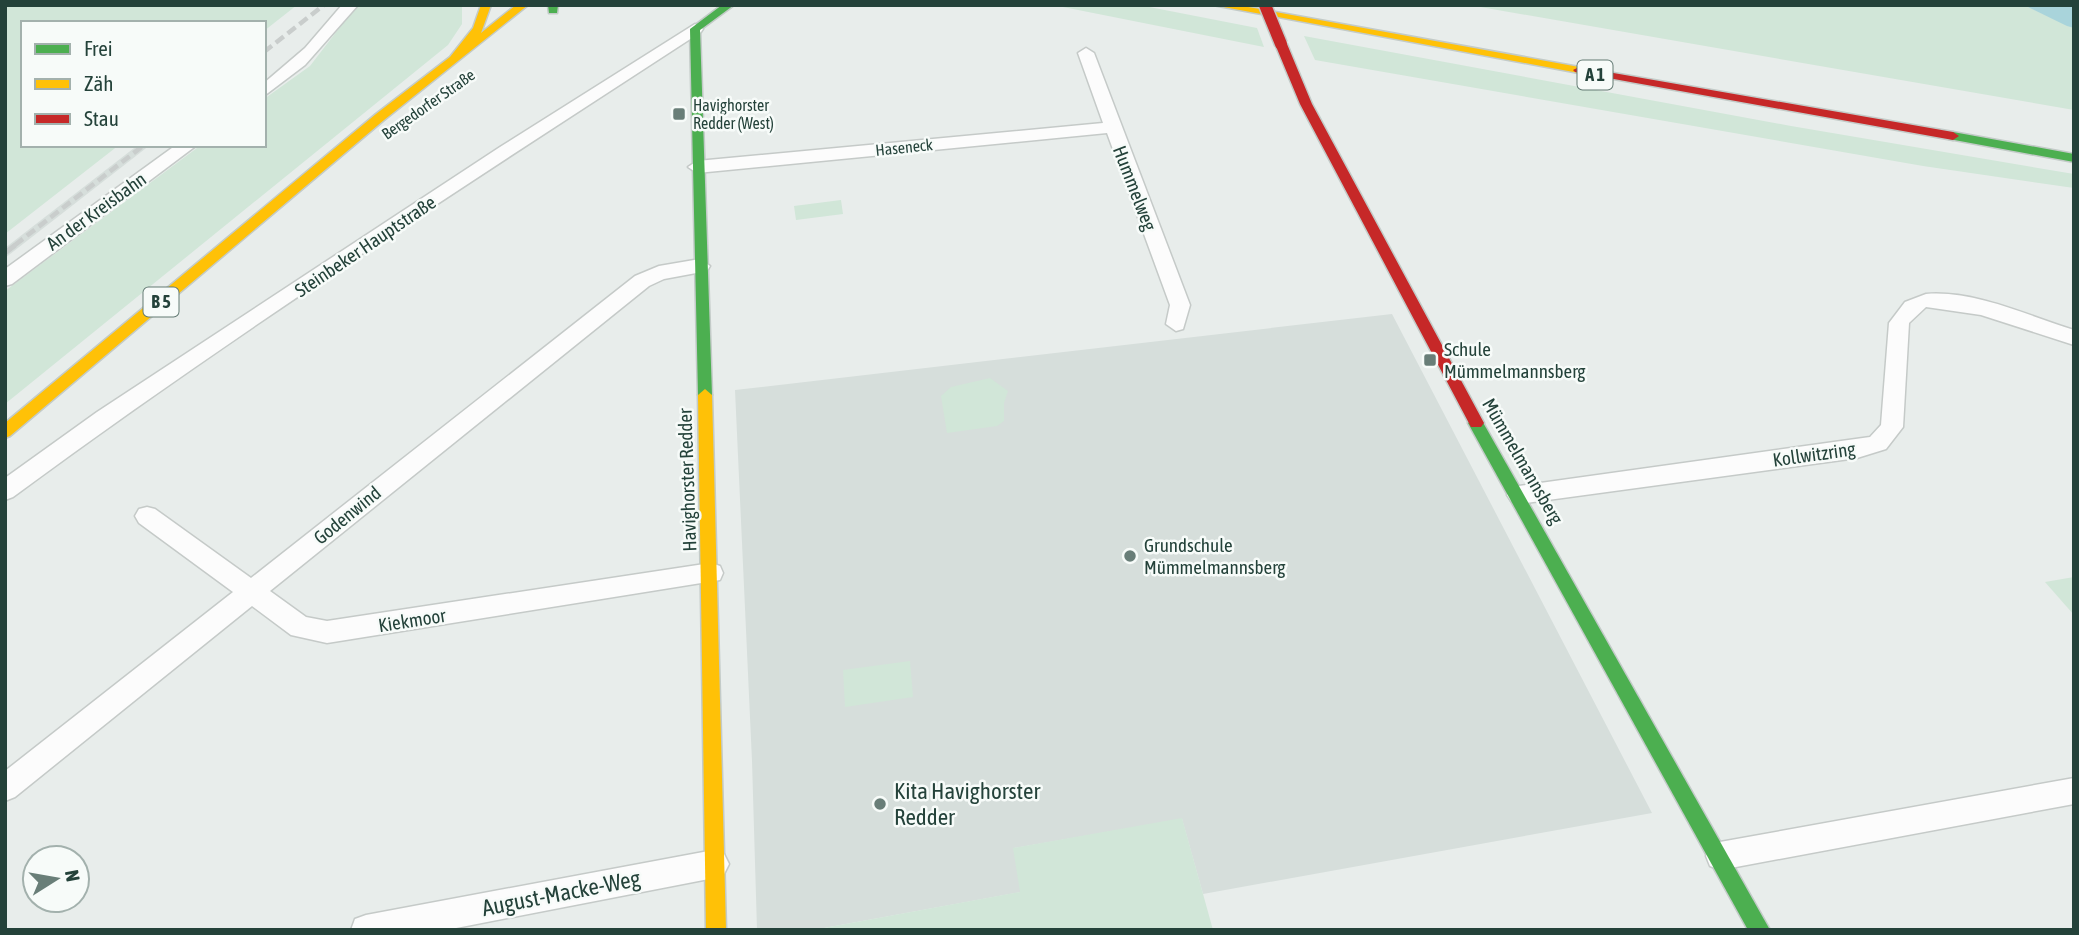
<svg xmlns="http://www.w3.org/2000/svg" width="2079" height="935" viewBox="0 0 2079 935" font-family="'Asap Condensed',sans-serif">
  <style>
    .built { fill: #d6dedb }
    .green { fill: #d1e6d8 }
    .water { fill: #a9d4db }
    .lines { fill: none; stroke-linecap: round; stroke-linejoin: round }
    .street-casing { stroke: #c5cac8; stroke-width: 3 }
    .fast-casing { stroke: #c3cbc8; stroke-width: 3 }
    .slow-casing { stroke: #c3cbc8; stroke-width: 3 }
    .jam-casing { stroke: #c3cbc8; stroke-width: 3 }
    .street { fill: #fcfcfc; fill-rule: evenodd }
    .fast { fill: #4caf50; fill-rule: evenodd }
    .slow { fill: #ffc107; fill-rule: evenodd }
    .jam { fill: #c62828; fill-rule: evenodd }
    .rail-far1 { stroke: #c9cdcc; stroke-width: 4.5; stroke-dasharray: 10 5; stroke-linecap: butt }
    .rail { stroke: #c9cdcc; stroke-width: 5; stroke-dasharray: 13 7; stroke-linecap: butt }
    .jam-bridge-casing { stroke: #c3cbc8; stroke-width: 15; stroke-linecap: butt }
    .jam-bridge { stroke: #c62828; stroke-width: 12 }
    .poi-dot { fill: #697e78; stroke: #f7fbf9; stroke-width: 2.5 }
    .labels { text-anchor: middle; stroke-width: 5; stroke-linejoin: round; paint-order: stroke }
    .far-street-label { font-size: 16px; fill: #24423a; stroke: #f7fbf9 }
    .far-poi-label { font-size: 16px; fill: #24423a; stroke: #f7fbf9; text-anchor: start }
    .shield { fill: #f7fbf9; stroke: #637a73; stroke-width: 2 }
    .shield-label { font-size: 18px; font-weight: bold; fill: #24423a }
    .street-label { font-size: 19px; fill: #24423a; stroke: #f7fbf9 }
    .poi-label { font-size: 19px; fill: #24423a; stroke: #f7fbf9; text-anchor: start }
    .near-poi-label { font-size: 23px; fill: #24423a; stroke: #f7fbf9; text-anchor: start }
    .near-street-label { font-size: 23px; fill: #24423a; stroke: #f7fbf9 }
  </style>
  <rect width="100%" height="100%" fill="#e8edeb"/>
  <!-- built -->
  <g class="built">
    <polygon points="138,145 150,145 5,258 5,248"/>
    <polygon points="1392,314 1652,813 1203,894 1182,819 1014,848 1021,892 813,930 757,930 752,761 735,390"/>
  </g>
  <!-- green -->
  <g class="green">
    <polygon points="5,5 297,5 264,31 264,23 23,23 23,145 119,145 5,234"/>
    <polygon points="357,5 462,5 462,24 448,45 5,404 5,291 201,145 264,145 264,99 310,66"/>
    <polygon points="1053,5 1139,5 1257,28 1264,47"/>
    <polygon points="1469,5 2024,5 2074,28 2074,110"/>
    <polygon points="1304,36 1791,126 2074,174 2074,188 1923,166 1315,60"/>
    <polygon points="841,200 843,214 796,220 794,206"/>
    <polygon points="990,378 1008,391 1004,403 1004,421 997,426 947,433 941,396 951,387"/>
    <polygon points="2074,577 2074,615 2045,582"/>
    <polygon points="910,661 913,697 845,707 843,670"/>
    <polygon points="1182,818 1213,930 813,930 1020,892 1013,848"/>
  </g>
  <!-- water -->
  <polygon class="water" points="2024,5 2074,5 2074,28 2067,26"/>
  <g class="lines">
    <!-- street casing -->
    <g class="street-casing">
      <g id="street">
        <polygon points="342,5 358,5 305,65 264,96 264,83 305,48"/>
        <path d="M 695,24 L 703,29 L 701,32 C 469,183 235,333 13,497 L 5,500 L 5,478 L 97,412 L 500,147 Z"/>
        <polygon points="1086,48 1094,53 1190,305 1183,329 1176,331 1166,324 1170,305 1107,133 697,173 688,167 697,161 1103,123 1078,53"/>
        <polygon points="176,145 197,145 12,284 5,286 5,269"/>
        <polygon points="700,259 710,266 707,271 664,279 649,286 270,591 306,617 327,621 711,563 720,566 723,573 720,580 327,643 291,635 252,606 15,797 5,801 5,771 233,592 139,523 135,516 139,509 147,507 155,509 251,578 635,276 659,266"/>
        <path d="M 1926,294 C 1975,290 2028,316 2074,330 L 2074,345 L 1981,315 L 1926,307 L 1909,323 L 1903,427 L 1886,449 L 1857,458 L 1519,504 L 1511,501 L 1507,495 L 1511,489 L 1519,486 L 1870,437 L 1881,425 L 1889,323 L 1905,302 Z"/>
        <polygon points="2074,778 2074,804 1720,870 1710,866 1706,856 1710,846 1720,842"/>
        <polygon points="714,850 724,854 729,864 724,874 714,878 446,930 351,930 355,919 366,915"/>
      </g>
    </g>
    <!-- fast casing -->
    <g class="fast-casing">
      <g id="fast">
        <polygon points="548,5 558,5 557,13 549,13"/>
        <polygon points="722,5 734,5 700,30 712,395 705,401 698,395 690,29"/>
        <polygon points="1953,132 2074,154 2074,162 1949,139 1949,133"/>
        <polygon points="1476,417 1481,419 1770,930 1748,930 1468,423"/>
      </g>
    </g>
    <!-- slow casing -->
    <g class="slow-casing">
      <g id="slow">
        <polygon points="481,5 491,5 481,33 516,5 528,5 384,120 10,436 5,438 5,423 376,114 450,57 473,28"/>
        <polygon points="1213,5 1237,5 1579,67 1585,70 1579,73"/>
        <polygon points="705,389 712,395 726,930 706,930 698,395"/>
      </g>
    </g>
    <!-- jam casing -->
    <g class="jam-casing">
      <g id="jam">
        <polygon points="1281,41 1287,44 1312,104 1484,423 1481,427 1471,427 1300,104 1275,44"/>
        <polygon points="1579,67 1953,132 1959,136 1953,140 1575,72 1573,70"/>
      </g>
    </g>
    <!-- street -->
    <use href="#street" class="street"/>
    <!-- fast -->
    <use href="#fast" class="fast"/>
    <!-- slow -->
    <use href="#slow" class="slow"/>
    <!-- jam -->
    <use href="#jam" class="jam"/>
    <!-- rail-far1 -->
    <g class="rail-far1">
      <polyline points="264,52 324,5"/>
      <polyline points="15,245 144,145"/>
    </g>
    <!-- rail -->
    <polyline class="rail" points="5,253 18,243"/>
    <!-- jam-bridge casing -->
    <g class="jam-bridge-casing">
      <polyline id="jam-bridge" points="1265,5 1281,44"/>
    </g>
    <!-- jam-bridge -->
    <use href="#jam-bridge" class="jam-bridge"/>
  </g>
  <!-- markers -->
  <g class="poi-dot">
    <rect x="672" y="107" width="14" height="14" rx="3.5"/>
    <rect x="1423" y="353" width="14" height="14" rx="3.5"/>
    <circle cx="1130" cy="556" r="7"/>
    <circle cx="880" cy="804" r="7"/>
  </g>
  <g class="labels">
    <!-- far-street labels -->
    <g class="far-street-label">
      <text transform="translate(428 104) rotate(-35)" y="6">Bergedorfer Straße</text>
      <text transform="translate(904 147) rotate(-6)" y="6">Haseneck</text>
    </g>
    <!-- far-poi labels -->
    <g class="far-poi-label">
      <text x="693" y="111">Havighorster<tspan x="693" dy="18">Redder (West)</tspan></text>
    </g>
    <!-- shield labels -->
    <g class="shield">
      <rect x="1577.5" y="60.5" width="35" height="29" rx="5"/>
      <rect x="143.5" y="287.5" width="35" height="29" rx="5"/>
    </g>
    <g class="shield-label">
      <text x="1595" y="81">A 1</text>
      <text x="161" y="308">B 5</text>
    </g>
    <!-- street labels -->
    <g class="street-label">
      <text transform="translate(1135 188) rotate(69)" y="7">Hummelweg</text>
      <text transform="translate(96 211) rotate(-36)" y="7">An der Kreisbahn</text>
      <text transform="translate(365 246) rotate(-34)" y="7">Steinbeker Hauptstraße</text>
      <text transform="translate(1814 454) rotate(-8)" y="7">Kollwitzring</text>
      <text transform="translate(1523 461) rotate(60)" y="7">Mümmelmannsberg</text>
      <text transform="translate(687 480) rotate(-92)" y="7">Havighorster Redder</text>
      <text transform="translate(347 515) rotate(-39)" y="7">Godenwind</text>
      <text transform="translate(412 620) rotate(-9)" y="7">Kiekmoor</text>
    </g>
    <!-- poi labels -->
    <g class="poi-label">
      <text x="1444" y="356">Schule<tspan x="1444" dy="22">Mümmelmannsberg</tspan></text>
      <text x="1144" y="552">Grundschule<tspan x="1144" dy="22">Mümmelmannsberg</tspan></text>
    </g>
    <!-- near-poi labels -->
    <g class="near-poi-label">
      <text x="894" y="799">Kita Havighorster<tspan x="894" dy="26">Redder</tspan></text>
    </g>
    <!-- near-street labels -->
    <g class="near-street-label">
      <text transform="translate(561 893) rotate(-11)" y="8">August-Macke-Weg</text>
    </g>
  </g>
  <!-- border -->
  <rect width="2079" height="935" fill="none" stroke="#24423a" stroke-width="14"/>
  <!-- legend -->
  <rect x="21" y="21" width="245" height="126" fill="#f7fbf9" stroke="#a3b1ad" stroke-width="2"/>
  <rect x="35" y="44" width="35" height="10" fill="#4caf50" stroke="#a3b1ad" stroke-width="2"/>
  <text x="84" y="56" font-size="21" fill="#24423a">Frei</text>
  <rect x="35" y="79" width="35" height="10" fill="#ffc107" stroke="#a3b1ad" stroke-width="2"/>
  <text x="84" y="91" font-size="21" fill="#24423a">Zäh</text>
  <rect x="35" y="114" width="35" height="10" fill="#c62828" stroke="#a3b1ad" stroke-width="2"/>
  <text x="84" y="126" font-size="21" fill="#24423a">Stau</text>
  <!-- north arrow -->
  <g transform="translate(56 879) rotate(79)"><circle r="33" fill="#f7fbf9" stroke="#a3b1ad" stroke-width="2"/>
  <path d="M0-5L12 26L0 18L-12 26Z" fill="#697e78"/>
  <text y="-10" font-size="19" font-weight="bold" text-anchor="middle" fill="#24423a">N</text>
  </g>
</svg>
